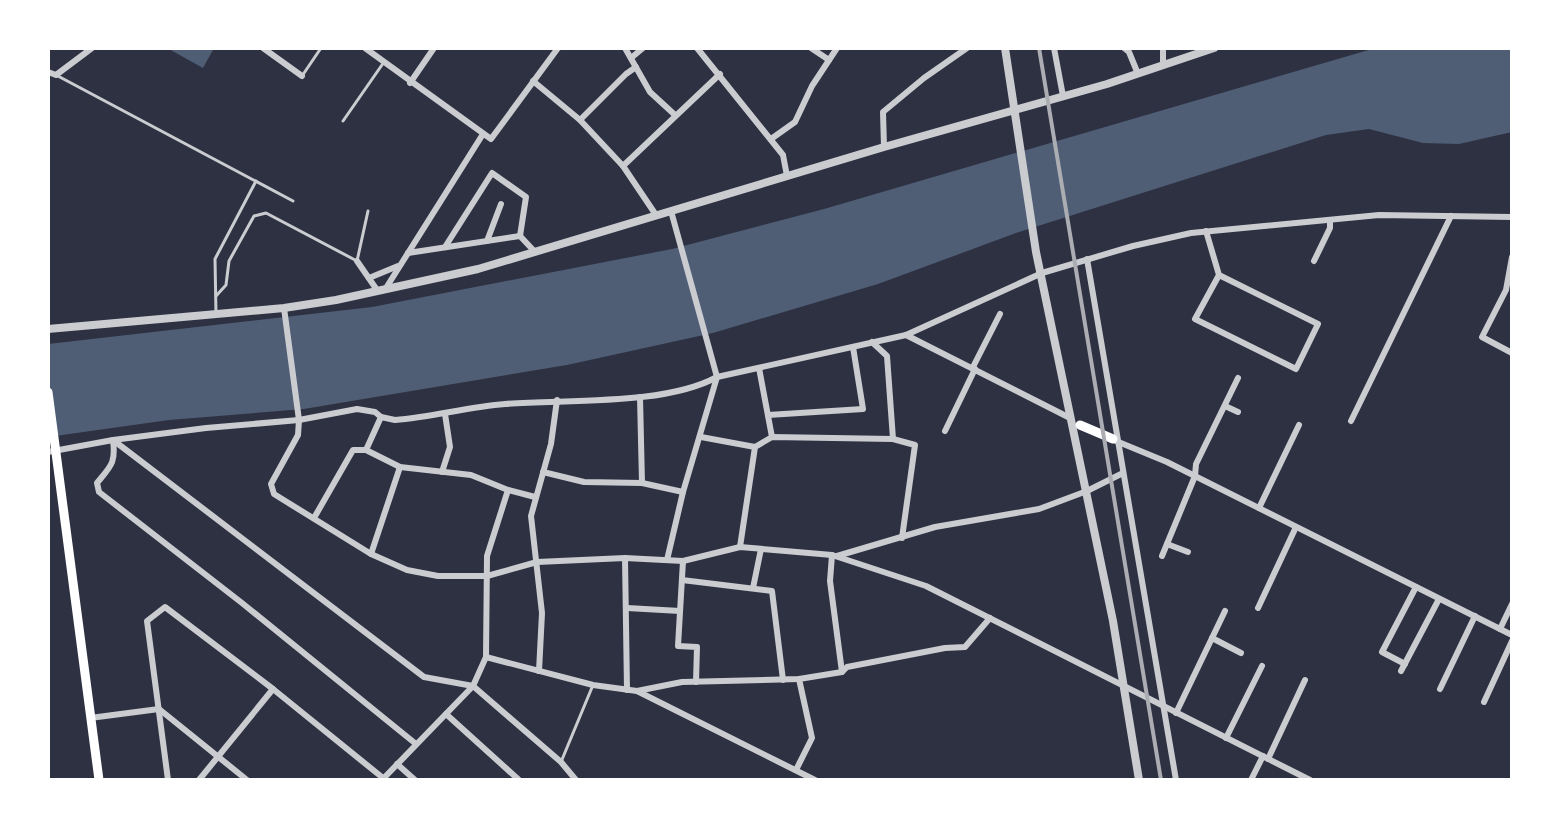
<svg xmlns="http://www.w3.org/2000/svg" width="1560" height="828" viewBox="0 0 1560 828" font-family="Montserrat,sans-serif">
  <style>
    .water { fill: #4f5d75 }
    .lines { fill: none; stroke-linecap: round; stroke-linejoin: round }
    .service { stroke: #caccd0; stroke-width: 3 }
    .minor { stroke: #caccd0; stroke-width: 6 }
    .tertiary { stroke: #caccd0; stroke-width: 8 }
    .secondary { stroke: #fff; stroke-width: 9 }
    .rail { stroke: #abadb3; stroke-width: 4 }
  </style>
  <rect width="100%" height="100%" fill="#2d3142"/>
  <!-- water -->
  <g class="water">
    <polygon points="167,48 214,48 203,68"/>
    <polygon points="1512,48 1512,132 1459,144 1423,143 1369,129 1326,135 1019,232 878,284 713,333 567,365 304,409 169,420 48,437 48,344 372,307 672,249 824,209 1372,49"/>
  </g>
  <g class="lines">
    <!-- service -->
    <g class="service">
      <polyline points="56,75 293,201"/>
      <polyline points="302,76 321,48"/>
      <polyline points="343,121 384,62"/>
      <polyline points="216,296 226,285 229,261 254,216 266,213 357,261 368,211"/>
      <polyline points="216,314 215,259 256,181"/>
      <polyline points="561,762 593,685"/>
    </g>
    <!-- minor -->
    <g class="minor">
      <polyline points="263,48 302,76"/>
      <polyline points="365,48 491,139 558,48"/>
      <polyline points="625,48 650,92 675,115"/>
      <polyline points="697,48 783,155 787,176"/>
      <polyline points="811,48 829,60"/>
      <polyline points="1054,48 1063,96"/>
      <polyline points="1124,48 1129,52 1138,74"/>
      <polyline points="631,58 643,48"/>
      <polyline points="1163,65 1163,48"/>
      <polyline points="48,72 56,75 92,48"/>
      <polyline points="533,81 580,120 623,166 656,215"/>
      <polyline points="410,83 434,48"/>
      <polyline points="580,120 626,74 636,67"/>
      <polyline points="771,139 795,122 812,86 837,48"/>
      <polyline points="884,147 883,112 924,78 967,48"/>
      <polyline points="623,166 720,74"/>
      <polyline points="1206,231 1219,275 1195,319 1296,369 1318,324 1219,275"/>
      <polyline points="487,241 501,204"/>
      <polyline points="445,247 492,173 526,197 520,236"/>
      <polyline points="408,253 520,236 535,252"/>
      <polyline points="1512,257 1506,290 1482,337 1512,353"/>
      <polyline points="1087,259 1176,780"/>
      <polyline points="357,261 377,290"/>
      <polyline points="1314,261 1330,228 1330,220"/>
      <polyline points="369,278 398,266"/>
      <polyline points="386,288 483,134"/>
      <polyline points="284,308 299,420 298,435 271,484 274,494 371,554 407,570 438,576 487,576 537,562 625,558 683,561 740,547 832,555 926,586 1310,780"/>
      <polyline points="906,335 1070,418"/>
      <polyline points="872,342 887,356 893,439"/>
      <polyline points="973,367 1000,314"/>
      <polyline points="759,368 772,437"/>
      <polyline points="640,397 642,483"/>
      <polyline points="1225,406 1238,412"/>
      <polyline points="768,415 863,409 853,347"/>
      <polyline points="1351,421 1451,216"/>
      <polyline points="945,431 975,369"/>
      <polyline points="701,437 755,447"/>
      <polyline points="1116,441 1167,462 1512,635"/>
      <polyline points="366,450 381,417"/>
      <polyline points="48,452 113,440 424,677 473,686 561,762 576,780"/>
      <polyline points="442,472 450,447 445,414"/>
      <polyline points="543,472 584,482 642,483 683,492"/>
      <polyline points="1259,508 1299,425"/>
      <polyline points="314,518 353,450 366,450 400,467 471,475 508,490 535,497"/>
      <polyline points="1167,544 1188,552"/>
      <polyline points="740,547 755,447 772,437 893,439 915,445 902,538"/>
      <polyline points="371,554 400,467"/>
      <polyline points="832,555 830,581 842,672"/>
      <polyline points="837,556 935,527 1039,509 1087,491 1123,473"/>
      <polyline points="1162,556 1195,476 1196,464 1238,378"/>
      <polyline points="625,558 627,690"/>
      <polyline points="667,560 683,492 717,377 671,211"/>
      <polyline points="683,561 678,646 697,647 696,682"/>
      <polyline points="682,580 772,591 783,680"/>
      <polyline points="753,588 761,549"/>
      <polyline points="627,608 680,611"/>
      <polyline points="1258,608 1296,527"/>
      <polyline points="1500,629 1512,604"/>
      <polyline points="1212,638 1241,653"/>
      <polyline points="486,657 593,685 637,691 815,780"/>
      <polyline points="1405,664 1382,652 1416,587"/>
      <polyline points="539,671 542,613 531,516 551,444 557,400"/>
      <polyline points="1401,671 1439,599"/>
      <polyline points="1440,689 1475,616"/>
      <polyline points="637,691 682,682 799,679 842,672 847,667 945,648 965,647 990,618"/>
      <polyline points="1484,702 1512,641"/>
      <polyline points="1176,713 1225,611"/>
      <polyline points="446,714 519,780"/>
      <polyline points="90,718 159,709 247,780"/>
      <polyline points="1226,738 1262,666"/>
      <path d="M 416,744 L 242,603 L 99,492 L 97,483 C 111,466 116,463 113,440 L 206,428 L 299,420 L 357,409 L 375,412 L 381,417 L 395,420 C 432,417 468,407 505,404 C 565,399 664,406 717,377 L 906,335 L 1042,273 L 1133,246 L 1191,233 L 1379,215 L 1512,217"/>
      <polyline points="1268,759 1305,680"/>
      <polyline points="397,764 415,780"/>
      <polyline points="796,770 812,738 799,679"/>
      <polyline points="168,780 147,621 165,607 273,689 383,778"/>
      <polyline points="199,780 273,689"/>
      <polyline points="382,780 473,686 486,657 487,556 508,490"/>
      <polyline points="1251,780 1263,756"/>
    </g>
    <!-- tertiary -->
    <g class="tertiary">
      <polyline points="1005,48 1036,252 1113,621 1139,780"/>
      <polyline points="48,329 284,308 336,300 478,269 884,147 1107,84 1214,48"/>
    </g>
    <!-- secondary -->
    <g class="secondary">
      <polyline points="48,392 99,780"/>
      <polyline points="1080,425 1113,439"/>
    </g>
    <!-- rail -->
    <polyline class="rail" points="1039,48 1161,780"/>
  </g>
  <!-- border -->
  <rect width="1560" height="828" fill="none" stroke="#ffffff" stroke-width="100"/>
</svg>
